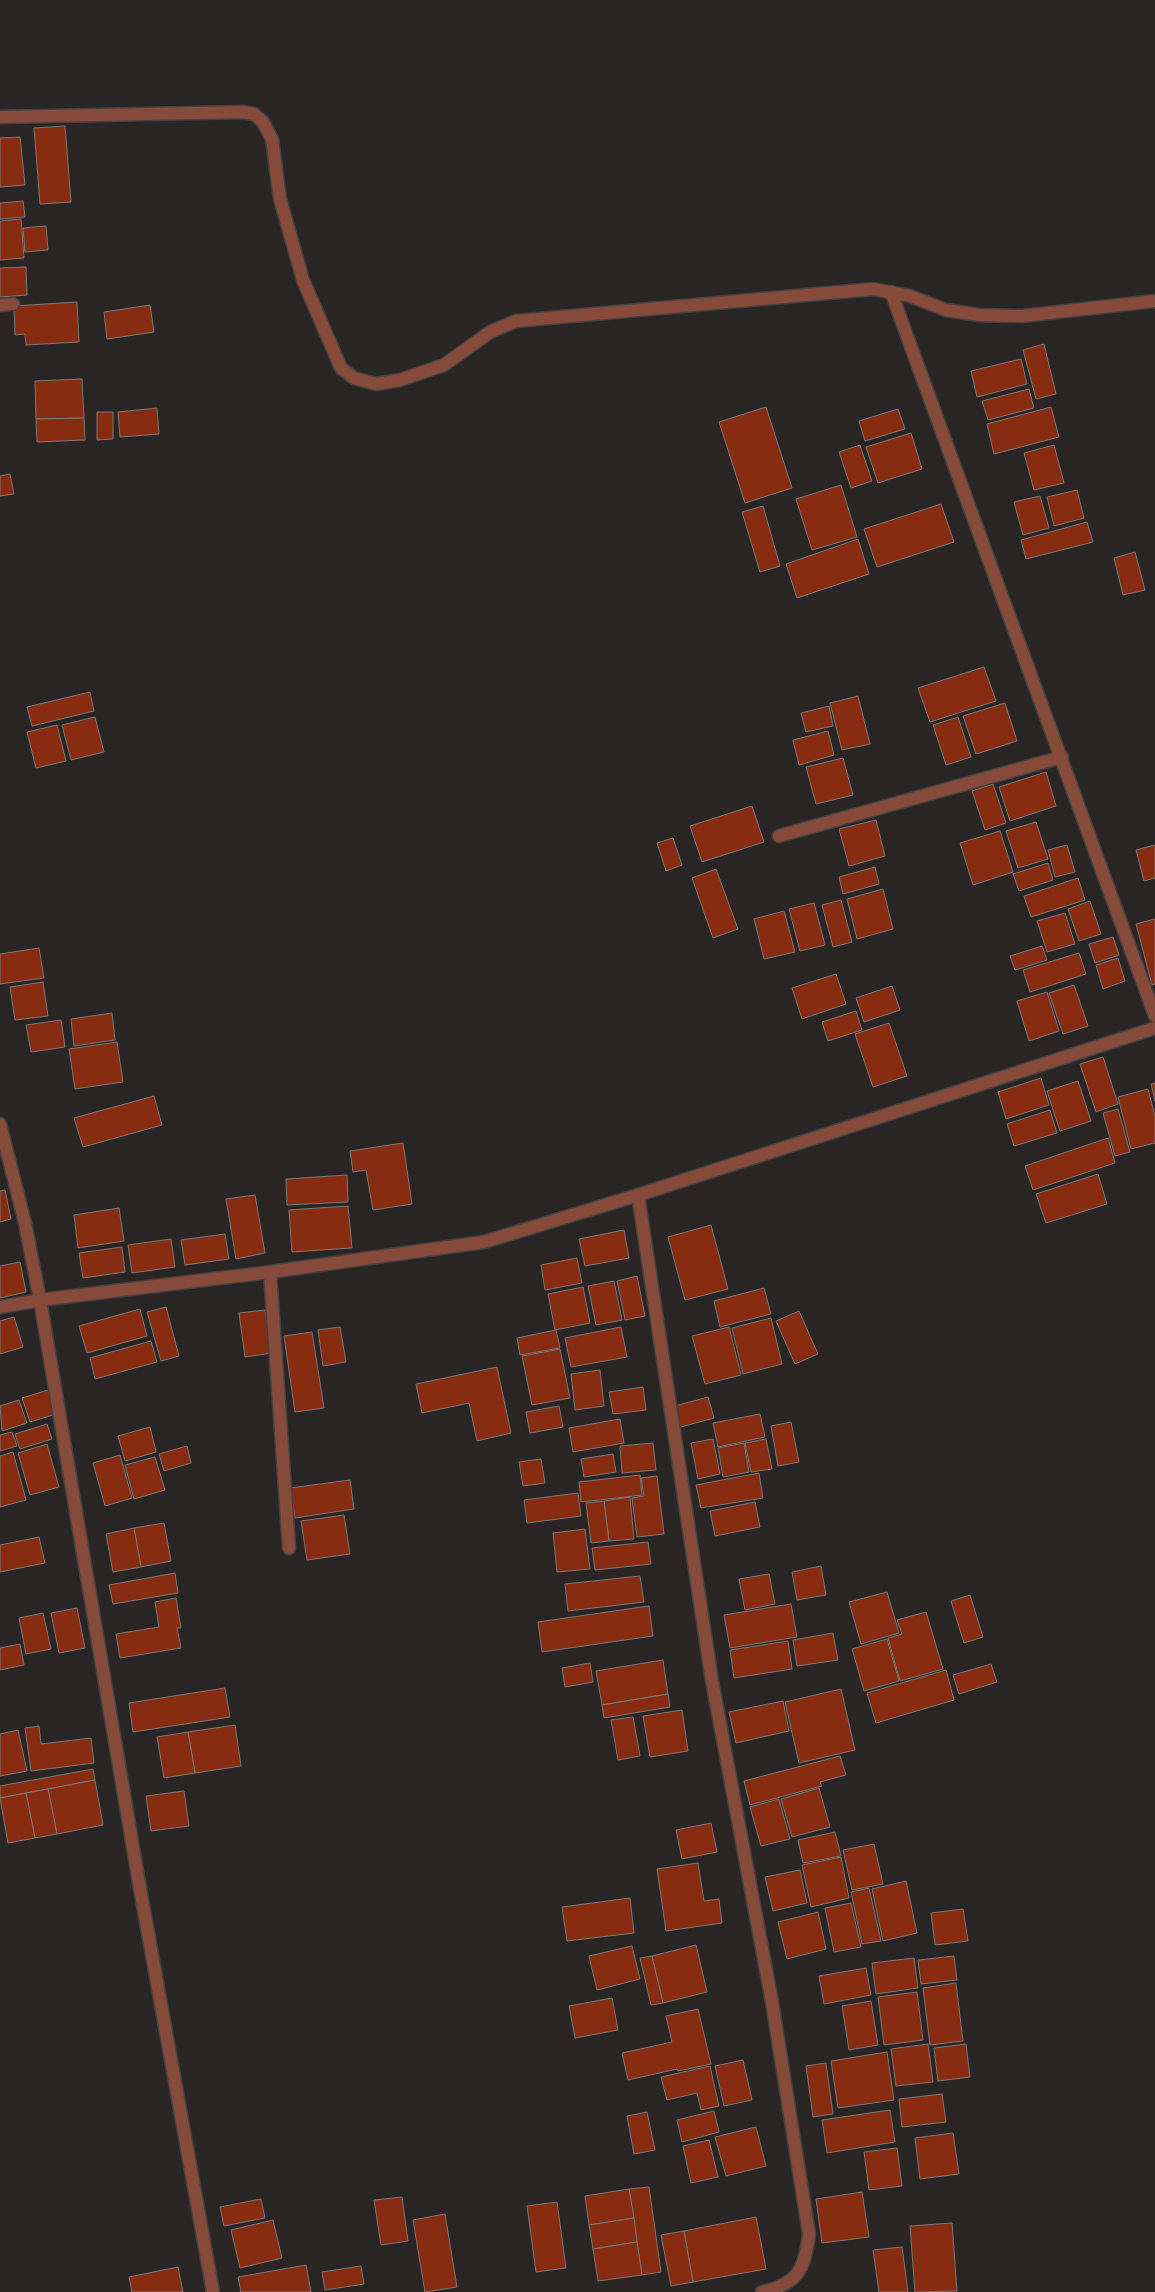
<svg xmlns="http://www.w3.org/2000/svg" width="1155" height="2292" viewBox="0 0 1155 2292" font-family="Manrope,sans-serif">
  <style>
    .building { fill: #872c10; stroke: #7e7978 }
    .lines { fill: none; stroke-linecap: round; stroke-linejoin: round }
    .minor-casing { stroke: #444140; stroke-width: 15 }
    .minor { stroke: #864b3a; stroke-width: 12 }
  </style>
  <rect width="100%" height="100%" fill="#292524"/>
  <!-- building -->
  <g class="building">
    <polygon points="65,126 71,202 40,204 34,128"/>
    <polygon points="20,137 25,185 0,187 0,138"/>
    <polygon points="23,201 25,217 0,219 0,203"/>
    <polygon points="21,219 24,258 0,260 0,221"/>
    <polygon points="46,226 48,250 25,252 23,228"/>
    <polygon points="26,267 27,295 0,297 0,268"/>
    <polygon points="77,302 79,342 26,345 25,334 15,335 14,306"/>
    <polygon points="150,305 154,332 107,339 104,312"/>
    <polygon points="1044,344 1056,394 1036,399 1023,350"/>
    <polygon points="1021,359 1027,384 977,397 971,371"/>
    <polygon points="82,379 84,418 36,419 35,381"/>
    <polygon points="1029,389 1034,408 988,420 982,401"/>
    <polygon points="766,407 792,488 745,503 719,422"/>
    <polygon points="1051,407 1059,437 994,454 987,424"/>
    <polygon points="157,408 159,434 120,437 118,412"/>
    <polygon points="898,409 905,429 865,441 859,421"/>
    <polygon points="97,412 113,412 113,439 97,440"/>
    <polygon points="84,418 85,440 37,442 36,419"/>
    <polygon points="911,433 922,469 878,483 866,447"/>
    <polygon points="860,445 872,481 851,488 839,452"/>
    <polygon points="1054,445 1064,483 1034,490 1024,453"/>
    <polygon points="10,474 14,494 0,496 0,476"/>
    <polygon points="841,485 857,537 812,550 796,499"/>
    <polygon points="1077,490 1084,518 1054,526 1047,497"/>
    <polygon points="1040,496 1049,528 1023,535 1014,502"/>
    <polygon points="941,504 954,542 877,567 864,529"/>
    <polygon points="763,506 780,566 760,572 742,512"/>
    <polygon points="1087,522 1093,542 1026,559 1021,540"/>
    <polygon points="858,539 869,574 797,598 786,564"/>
    <polygon points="1135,552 1145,590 1123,595 1114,558"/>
    <polygon points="984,667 996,701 930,722 918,688"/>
    <polygon points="90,692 94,711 32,726 27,707"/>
    <polygon points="858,696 870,744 842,750 830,703"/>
    <polygon points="1005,703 1017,741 976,754 963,716"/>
    <polygon points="829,706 833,726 806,732 801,713"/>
    <polygon points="95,717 104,752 71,760 62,725"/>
    <polygon points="958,717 971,757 946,765 933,725"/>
    <polygon points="57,725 66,761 36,768 27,732"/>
    <polygon points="828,731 834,755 799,765 793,740"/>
    <polygon points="843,758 853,795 816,804 806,767"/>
    <polygon points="1046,772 1056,806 1010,821 999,787"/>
    <polygon points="993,784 1006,823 985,830 972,791"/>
    <polygon points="752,806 764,842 702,862 690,826"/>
    <polygon points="876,820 885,856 849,866 839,829"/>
    <polygon points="1036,822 1048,859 1018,868 1006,831"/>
    <polygon points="1000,831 1013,872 973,885 960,843"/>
    <polygon points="673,838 682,865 666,871 657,843"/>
    <polygon points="1067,845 1075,872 1055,877 1048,850"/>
    <polygon points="1155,845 1155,878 1144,881 1136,850"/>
    <polygon points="1048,863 1053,880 1019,891 1013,874"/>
    <polygon points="875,867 879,884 843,894 839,877"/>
    <polygon points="716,869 738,929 713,938 692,878"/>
    <polygon points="1078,878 1085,900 1031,917 1024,896"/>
    <polygon points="883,889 893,929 857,939 847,899"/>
    <polygon points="841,900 852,942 833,947 822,905"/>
    <polygon points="1090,901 1101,934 1079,941 1068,909"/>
    <polygon points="814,903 825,945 800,951 789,909"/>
    <polygon points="784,911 795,952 764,959 754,919"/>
    <polygon points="1065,913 1075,944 1047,952 1037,921"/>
    <polygon points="1155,919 1155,984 1152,985 1136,924"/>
    <polygon points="1113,937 1119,955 1095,963 1089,944"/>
    <polygon points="1042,946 1047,960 1015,970 1010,956"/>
    <polygon points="39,948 44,978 0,984 0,954"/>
    <polygon points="1079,953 1086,974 1030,992 1023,970"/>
    <polygon points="1118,958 1125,981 1103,989 1096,965"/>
    <polygon points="836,974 846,1004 802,1019 792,988"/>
    <polygon points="43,982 48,1016 15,1020 10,987"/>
    <polygon points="1074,985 1088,1026 1063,1034 1049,993"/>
    <polygon points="892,986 900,1010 864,1022 856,998"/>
    <polygon points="1047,992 1059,1031 1029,1041 1017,1001"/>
    <polygon points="856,1011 862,1030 828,1041 822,1022"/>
    <polygon points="112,1013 115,1040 74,1046 71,1019"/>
    <polygon points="61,1020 65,1047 31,1052 26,1025"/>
    <polygon points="889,1023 907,1076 873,1087 855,1034"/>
    <polygon points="117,1042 123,1082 75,1089 69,1049"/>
    <polygon points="1103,1057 1118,1104 1096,1112 1080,1064"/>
    <polygon points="1041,1078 1049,1105 1006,1119 998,1092"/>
    <polygon points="1078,1081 1091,1121 1060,1131 1047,1091"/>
    <polygon points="1155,1083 1155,1101 1151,1084"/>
    <polygon points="1148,1089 1155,1116 1155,1143 1131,1149 1118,1097"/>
    <polygon points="154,1096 162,1125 83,1147 74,1118"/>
    <polygon points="1118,1109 1130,1152 1115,1156 1103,1113"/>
    <polygon points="1050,1110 1057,1133 1014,1146 1007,1124"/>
    <polygon points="1108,1138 1115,1163 1033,1190 1025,1166"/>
    <polygon points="403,1143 412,1204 373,1210 366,1170 353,1172 350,1151"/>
    <polygon points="1098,1174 1107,1204 1046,1223 1036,1194"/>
    <polygon points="347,1175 348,1202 287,1205 286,1179"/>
    <polygon points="5,1190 11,1219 0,1222 0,1191"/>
    <polygon points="255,1195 265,1253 236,1259 226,1199"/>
    <polygon points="348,1206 352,1248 292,1252 289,1210"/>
    <polygon points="119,1208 124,1241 78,1248 74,1215"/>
    <polygon points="711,1225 728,1289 685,1300 668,1237"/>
    <polygon points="624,1230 629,1258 585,1266 579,1239"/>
    <polygon points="225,1234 229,1259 185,1265 181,1240"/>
    <polygon points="171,1239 175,1267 132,1273 128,1245"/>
    <polygon points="122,1247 125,1272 83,1278 79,1253"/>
    <polygon points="577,1258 582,1283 545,1290 541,1265"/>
    <polygon points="20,1262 26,1292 0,1298 0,1266"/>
    <polygon points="637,1276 645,1316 625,1320 617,1281"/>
    <polygon points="614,1281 622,1320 596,1325 588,1286"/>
    <polygon points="583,1287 590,1323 555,1330 548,1294"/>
    <polygon points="764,1288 771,1314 720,1327 714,1301"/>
    <polygon points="166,1307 179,1356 161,1361 147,1312"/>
    <polygon points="140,1309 147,1336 87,1353 79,1326"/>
    <polygon points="265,1310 272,1353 245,1357 239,1313"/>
    <polygon points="799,1311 818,1354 795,1364 776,1321"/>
    <polygon points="14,1317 23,1347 0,1354 0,1321"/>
    <polygon points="771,1318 782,1364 743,1374 732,1328"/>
    <polygon points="340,1327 346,1362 323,1366 318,1330"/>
    <polygon points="621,1327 627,1357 571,1367 565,1338"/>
    <polygon points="729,1327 741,1375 705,1384 692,1336"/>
    <polygon points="556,1330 560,1348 520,1355 517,1338"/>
    <polygon points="312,1332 324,1408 295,1412 284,1336"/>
    <polygon points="151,1341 157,1362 95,1379 90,1358"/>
    <polygon points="560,1349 570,1398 532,1405 522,1356"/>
    <polygon points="497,1367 511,1433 477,1441 469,1403 422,1413 416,1384"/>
    <polygon points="600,1370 604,1406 575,1410 571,1374"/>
    <polygon points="643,1387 646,1410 613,1414 609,1392"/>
    <polygon points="48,1390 56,1414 30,1422 22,1398"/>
    <polygon points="708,1397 714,1418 677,1428 671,1407"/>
    <polygon points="19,1400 27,1423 2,1431 0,1406"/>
    <polygon points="559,1406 563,1427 530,1433 526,1412"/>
    <polygon points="760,1414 765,1437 718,1447 713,1423"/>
    <polygon points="620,1419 624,1443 573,1452 569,1428"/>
    <polygon points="791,1422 799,1462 778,1466 771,1426"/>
    <polygon points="47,1424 52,1439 20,1449 15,1434"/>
    <polygon points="150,1427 156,1452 125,1461 118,1436"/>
    <polygon points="12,1432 17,1446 0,1451 0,1435"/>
    <polygon points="713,1439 720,1474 698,1479 691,1443"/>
    <polygon points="766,1439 772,1469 751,1472 745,1443"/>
    <polygon points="653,1443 656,1470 622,1473 620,1446"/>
    <polygon points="744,1443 749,1472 723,1477 718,1448"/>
    <polygon points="47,1444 59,1487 30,1495 18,1453"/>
    <polygon points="187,1446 191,1463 164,1471 159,1454"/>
    <polygon points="13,1452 26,1500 0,1507 0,1456"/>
    <polygon points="613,1454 616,1472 584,1477 581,1459"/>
    <polygon points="120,1455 132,1498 105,1506 93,1463"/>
    <polygon points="155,1457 165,1490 134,1499 125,1465"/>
    <polygon points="541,1459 545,1483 523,1486 519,1462"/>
    <polygon points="759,1473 763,1498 701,1508 696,1485"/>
    <polygon points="640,1475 642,1495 581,1502 579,1482"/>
    <polygon points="657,1476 664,1534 637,1537 632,1498 644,1496 641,1478"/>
    <polygon points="350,1480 354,1509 295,1518 290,1488"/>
    <polygon points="578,1493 581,1516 527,1523 524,1500"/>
    <polygon points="630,1497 634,1539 609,1541 604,1501"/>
    <polygon points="604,1501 609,1541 591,1543 586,1503"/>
    <polygon points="755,1502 760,1527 715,1536 710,1511"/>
    <polygon points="344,1515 350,1554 307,1560 301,1521"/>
    <polygon points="164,1523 171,1561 141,1567 134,1528"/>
    <polygon points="134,1528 141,1567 113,1572 106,1534"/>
    <polygon points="585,1529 590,1569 557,1572 553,1533"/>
    <polygon points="39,1537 45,1563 0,1572 0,1545"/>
    <polygon points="648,1542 651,1564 595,1570 592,1548"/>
    <polygon points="821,1566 826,1595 797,1600 792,1572"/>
    <polygon points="175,1573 178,1593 113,1604 109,1585"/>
    <polygon points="769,1574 775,1604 745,1610 739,1579"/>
    <polygon points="640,1576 644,1602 568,1611 565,1584"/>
    <polygon points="887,1592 899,1633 861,1644 849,1602"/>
    <polygon points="970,1595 983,1637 964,1643 951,1601"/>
    <polygon points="176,1598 181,1628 177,1628 181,1648 120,1658 116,1634 159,1627 155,1602"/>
    <polygon points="791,1604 797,1637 730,1648 724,1615"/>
    <polygon points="649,1606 653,1636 542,1652 538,1622"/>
    <polygon points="77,1608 85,1648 59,1653 51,1613"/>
    <polygon points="926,1612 943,1669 900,1681 888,1638 902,1634 897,1620"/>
    <polygon points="43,1613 51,1649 26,1654 19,1618"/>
    <polygon points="833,1633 838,1660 797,1666 793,1640"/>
    <polygon points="887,1639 899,1681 864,1691 852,1649"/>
    <polygon points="788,1641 792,1669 734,1678 730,1650"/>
    <polygon points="20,1644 24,1665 0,1670 0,1648"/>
    <polygon points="663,1660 668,1694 602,1705 596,1671"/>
    <polygon points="590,1663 593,1682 565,1687 562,1668"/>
    <polygon points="991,1664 997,1682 959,1694 953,1675"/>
    <polygon points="946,1670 954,1700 876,1723 867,1693"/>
    <polygon points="225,1688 230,1717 133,1732 129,1703"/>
    <polygon points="841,1689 855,1750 799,1763 785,1702"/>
    <polygon points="668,1694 670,1707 604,1718 602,1705"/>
    <polygon points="783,1701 789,1731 736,1743 729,1712"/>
    <polygon points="682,1710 688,1751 650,1757 643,1716"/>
    <polygon points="633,1717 640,1756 618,1760 611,1720"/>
    <polygon points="235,1725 241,1766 195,1773 188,1732"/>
    <polygon points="39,1726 41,1744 91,1738 94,1763 31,1771 25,1728"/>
    <polygon points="18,1730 27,1771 0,1776 0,1734"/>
    <polygon points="188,1732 195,1773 164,1778 157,1737"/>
    <polygon points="840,1756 846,1775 820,1782 822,1786 750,1805 744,1781"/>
    <polygon points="93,1769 95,1780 0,1798 0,1786"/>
    <polygon points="95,1780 103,1825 57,1834 48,1789"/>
    <polygon points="819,1788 830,1827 792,1837 781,1799"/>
    <polygon points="48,1789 57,1834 35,1838 26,1793"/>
    <polygon points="184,1791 189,1826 151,1831 146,1796"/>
    <polygon points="26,1793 35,1838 8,1843 0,1798"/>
    <polygon points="779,1799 790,1839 761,1846 750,1807"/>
    <polygon points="711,1823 717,1852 682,1859 676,1830"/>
    <polygon points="835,1832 841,1856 803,1863 798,1840"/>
    <polygon points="874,1844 883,1884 852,1890 843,1850"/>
    <polygon points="841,1857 849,1898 811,1907 802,1865"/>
    <polygon points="698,1863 704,1901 719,1899 722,1923 666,1931 657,1869"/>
    <polygon points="800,1870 807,1903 773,1911 765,1877"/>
    <polygon points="906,1881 917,1933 883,1941 872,1889"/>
    <polygon points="869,1888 881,1941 862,1944 851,1892"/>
    <polygon points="630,1898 634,1933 567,1941 562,1907"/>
    <polygon points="851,1903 861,1947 834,1952 825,1908"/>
    <polygon points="963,1909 968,1941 935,1945 931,1913"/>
    <polygon points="818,1912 826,1949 787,1959 778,1922"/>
    <polygon points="696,1945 707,1992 663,2003 652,1956"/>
    <polygon points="632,1946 640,1979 597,1990 589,1956"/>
    <polygon points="652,1956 663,2003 651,2005 640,1958"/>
    <polygon points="954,1956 957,1980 921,1984 918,1960"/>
    <polygon points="914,1958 918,1988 876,1994 872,1963"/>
    <polygon points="866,1968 871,1995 824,2004 819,1976"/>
    <polygon points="956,1983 963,2041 930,2045 923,1988"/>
    <polygon points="917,1992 923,2040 884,2045 878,1997"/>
    <polygon points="612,1998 618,2030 575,2038 569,2006"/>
    <polygon points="871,2001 878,2045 849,2050 842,2006"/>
    <polygon points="698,2009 711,2064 678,2071 677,2069 628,2080 622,2053 672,2042 666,2016"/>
    <polygon points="928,2044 933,2082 896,2086 891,2049"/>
    <polygon points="966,2044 970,2077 938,2081 934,2048"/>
    <polygon points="887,2052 894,2100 838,2108 831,2061"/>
    <polygon points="743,2060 752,2100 724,2106 715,2066"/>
    <polygon points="826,2063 833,2114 813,2117 806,2066"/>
    <polygon points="710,2066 719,2106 701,2110 697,2093 667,2100 661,2077"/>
    <polygon points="942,2094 946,2122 902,2127 899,2099"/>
    <polygon points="890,2110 895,2142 827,2153 822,2120"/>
    <polygon points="714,2111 719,2132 682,2142 677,2120"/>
    <polygon points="647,2112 655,2150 634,2154 627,2116"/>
    <polygon points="756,2127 766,2166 726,2176 715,2137"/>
    <polygon points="953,2133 959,2174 920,2179 915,2138"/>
    <polygon points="709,2140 718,2177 691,2183 683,2146"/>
    <polygon points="897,2148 902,2186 869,2190 864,2152"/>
    <polygon points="649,2187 661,2272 642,2275 629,2189"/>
    <polygon points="629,2189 634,2218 589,2225 585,2196"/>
    <polygon points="862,2192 869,2237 822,2243 816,2199"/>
    <polygon points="402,2197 408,2241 381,2245 374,2200"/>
    <polygon points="261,2199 265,2218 224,2226 220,2207"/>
    <polygon points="557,2202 566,2268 536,2272 527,2206"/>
    <polygon points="445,2214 457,2287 425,2292 413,2220"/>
    <polygon points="756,2217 766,2269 693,2282 684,2231"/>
    <polygon points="634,2218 637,2242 593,2249 589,2225"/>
    <polygon points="273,2220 282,2258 240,2268 231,2230"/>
    <polygon points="952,2223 957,2291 915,2292 910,2226"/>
    <polygon points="684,2231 693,2282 671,2286 661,2235"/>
    <polygon points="637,2242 642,2275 598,2281 593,2249"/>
    <polygon points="902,2247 908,2292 879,2292 873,2250"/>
    <polygon points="306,2265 311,2292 241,2292 238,2277"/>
    <polygon points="361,2266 364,2284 325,2290 322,2272"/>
    <polygon points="178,2267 183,2292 132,2292 129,2277"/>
  </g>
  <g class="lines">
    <!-- minor casing -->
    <g class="minor-casing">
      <g id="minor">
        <polyline points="0,117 243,112 254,114 263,122 272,139 280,199 303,280 341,368 354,378 376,384 400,380 444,365 490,332 516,321 873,289 910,296 946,310 979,315 1022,316 1155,301"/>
        <polyline points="891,292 1155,1016"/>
        <polyline points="0,305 13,304"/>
        <polyline points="779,836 1062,757"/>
        <polyline points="0,1124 25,1223 40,1300 139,1883 213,2292"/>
        <path d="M 638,1195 L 712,1681 L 772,2002 L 809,2234 C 805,2269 798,2284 762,2292"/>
        <polyline points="270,1272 289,1548"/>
        <polyline points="0,1307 40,1300 270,1272 484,1242 638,1195 1155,1028"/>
      </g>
    </g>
    <!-- minor -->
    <use href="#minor" class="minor"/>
  </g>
</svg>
